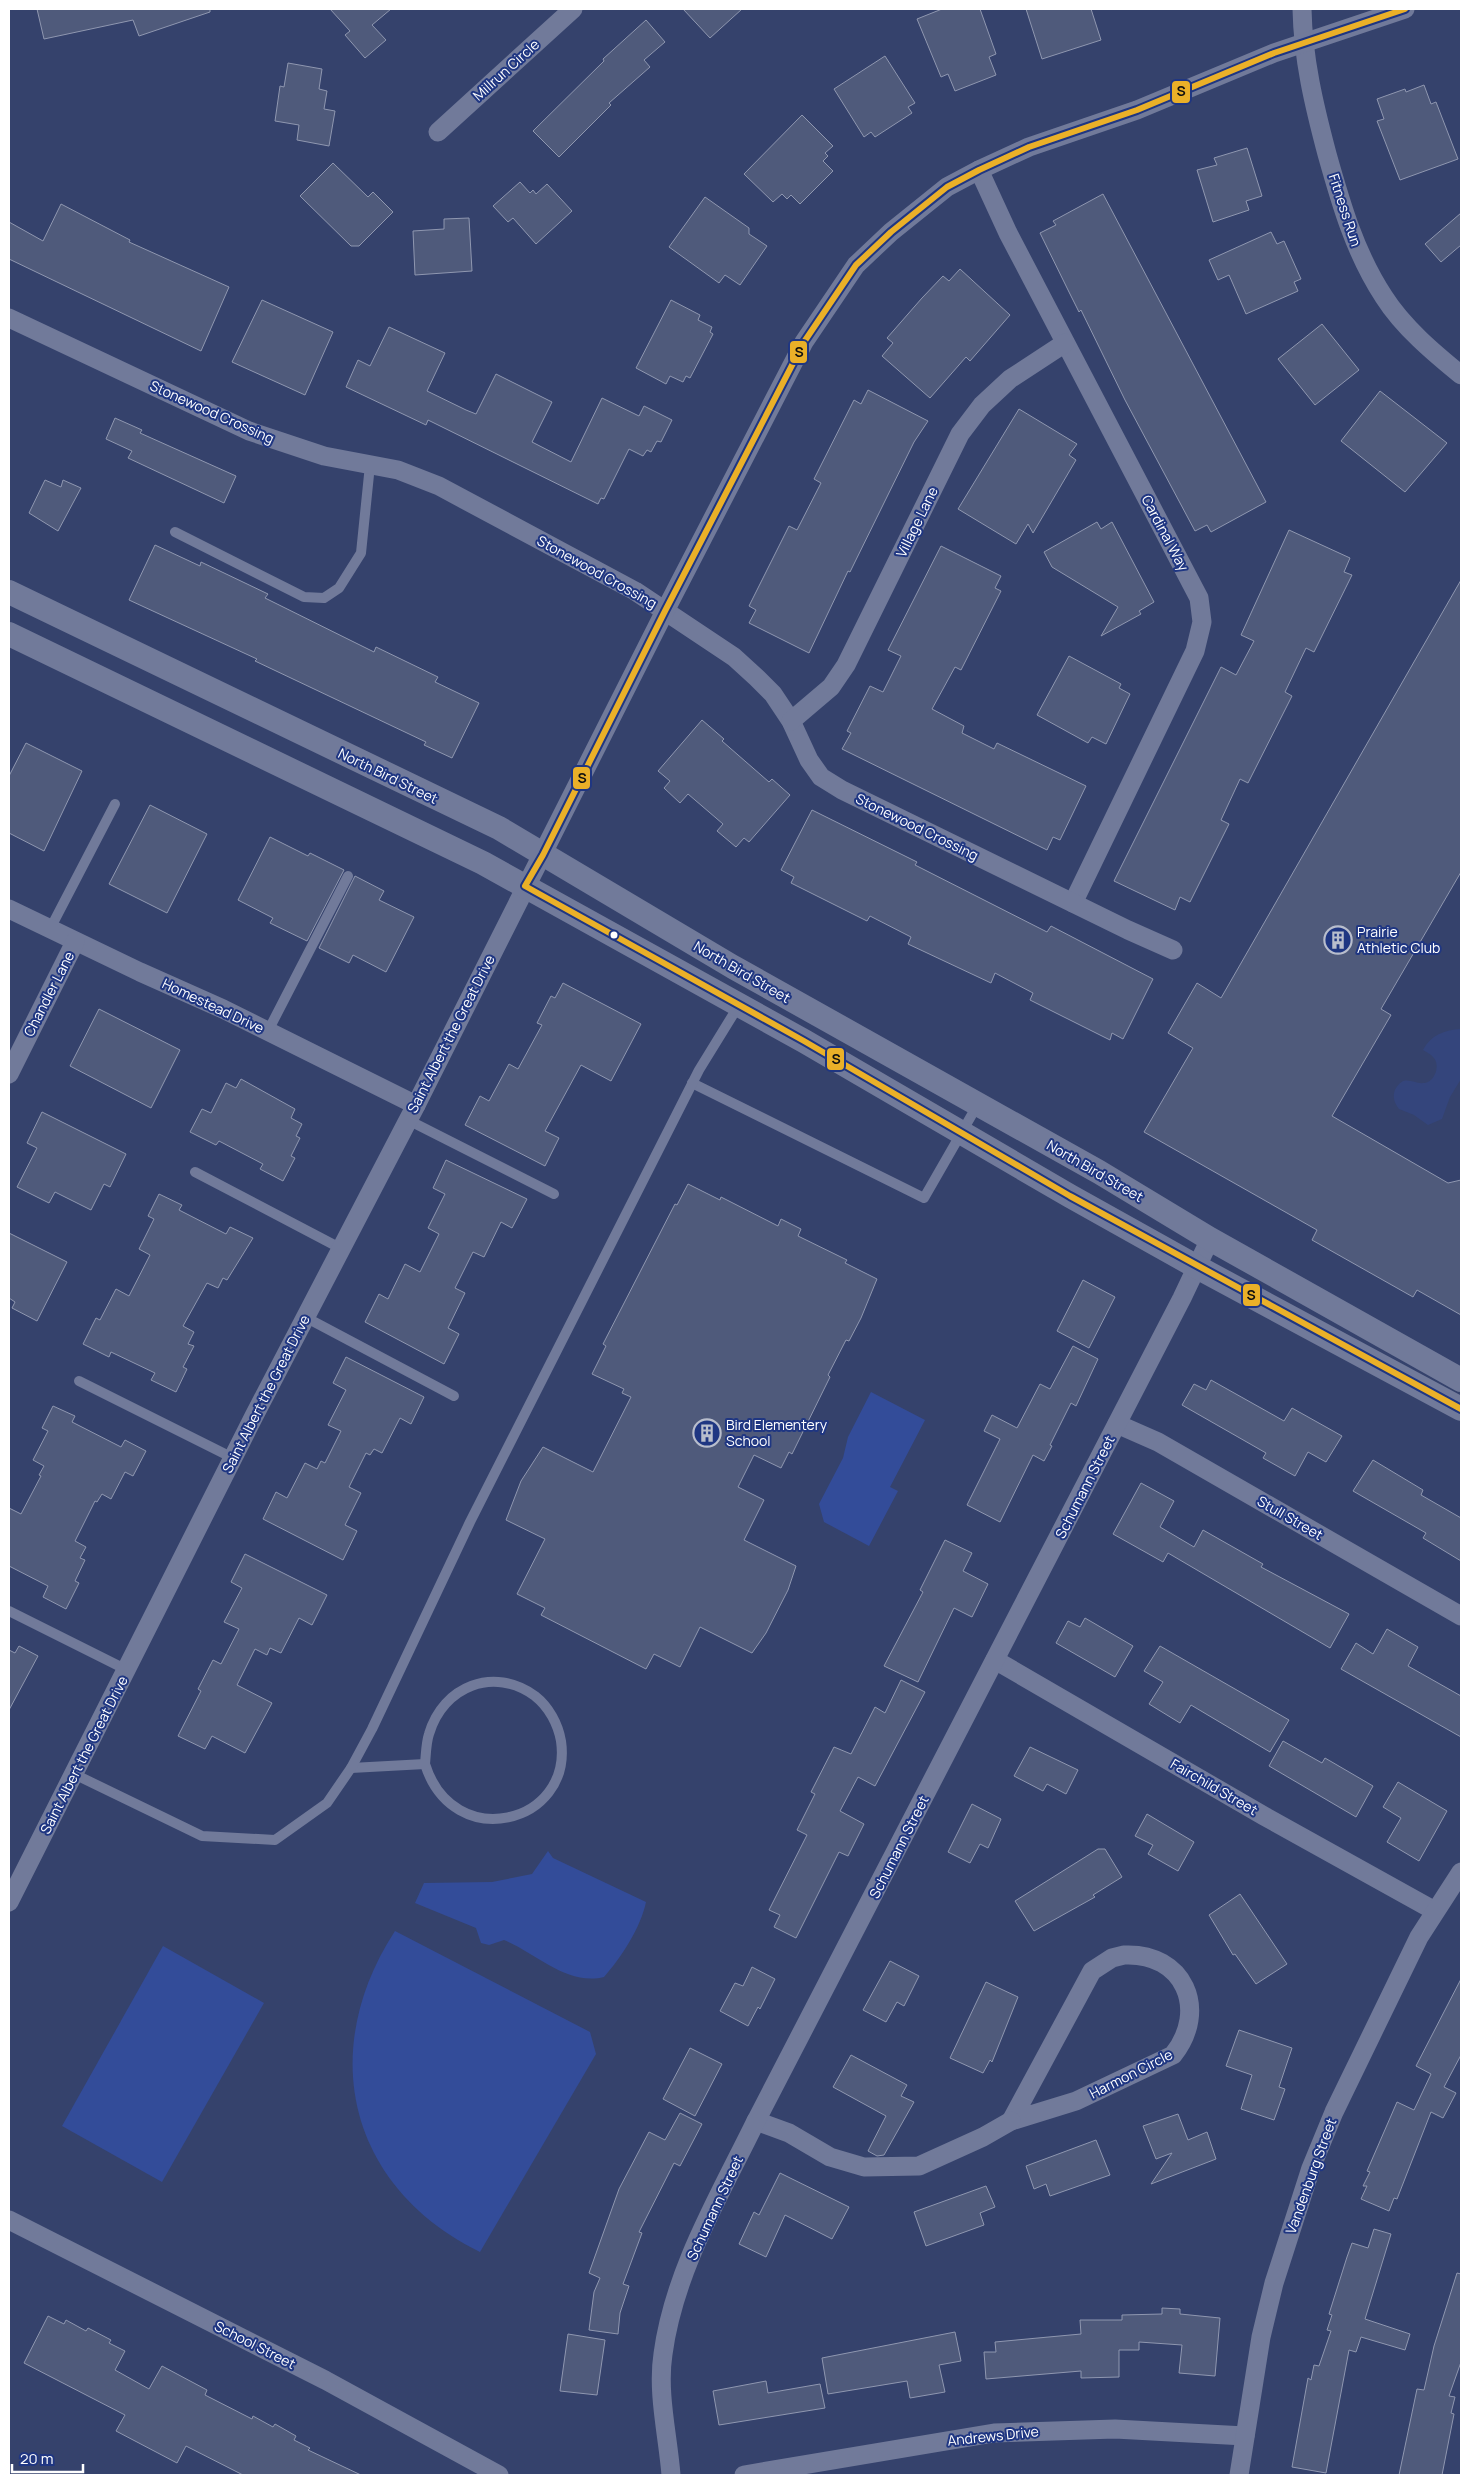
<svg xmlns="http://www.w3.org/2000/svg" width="1470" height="2484" viewBox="0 0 1470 2484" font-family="Manrope,sans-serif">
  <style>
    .green { fill: #334c99 }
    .water { fill: #34457c }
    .building { fill: #4f5a7b; stroke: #8f97b0 }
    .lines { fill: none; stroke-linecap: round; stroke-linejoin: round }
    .service { stroke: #717a9a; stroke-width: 10 }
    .minor { stroke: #717a9a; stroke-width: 19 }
    .tertiary { stroke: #717a9a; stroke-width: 24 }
    .bus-1-casing { stroke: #1f3682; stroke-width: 10 }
    .bus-1 { stroke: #eab028; stroke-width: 6 }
    .bus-dot { fill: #fff; stroke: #1f3682; stroke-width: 2 }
    .labels { text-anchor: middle; stroke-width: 4; stroke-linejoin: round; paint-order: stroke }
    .street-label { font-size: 14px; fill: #fff; stroke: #1f3682 }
    .poi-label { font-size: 14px; fill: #fff; stroke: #1f3682; text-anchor: start }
    .line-badge { stroke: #1f3682; stroke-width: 2 }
    .pale-badge-label { font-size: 14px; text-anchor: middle; font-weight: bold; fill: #111 }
  </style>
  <rect width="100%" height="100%" fill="#35426c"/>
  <!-- green -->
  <g class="green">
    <polygon points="871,1392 925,1420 890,1487 898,1491 869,1546 824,1522 819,1504 843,1458 848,1437"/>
    <path d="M 548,1851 L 553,1858 L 646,1902 C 641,1927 621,1958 604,1977 C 567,1986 536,1953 504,1940 L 489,1945 L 481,1943 L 476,1928 L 415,1903 L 424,1883 L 492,1882 L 532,1874 Z"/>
    <path d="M 395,1931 L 590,2032 L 596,2054 L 480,2252 C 349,2188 316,2052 395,1931 Z"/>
    <polygon points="163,1946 264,2003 162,2182 62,2126"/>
  </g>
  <!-- water -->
  <path class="water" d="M 1461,1029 L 1461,1079 L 1450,1097 L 1442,1119 L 1428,1125 L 1414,1115 L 1399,1109 C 1391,1099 1392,1088 1403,1081 C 1411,1079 1416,1084 1424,1083 C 1435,1082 1441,1065 1433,1057 C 1431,1054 1426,1052 1423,1050 C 1431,1035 1444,1030 1461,1029 Z"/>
  <!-- building -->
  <g class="building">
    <polygon points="37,9 210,9 210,12 139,36 133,20 44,39"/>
    <polygon points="330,9 391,9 372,25 386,40 365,58 345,35 350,31"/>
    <polygon points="683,9 742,9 710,38"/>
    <polygon points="942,9 980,9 996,54 989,57 996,75 955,91 948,74 941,77 917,19"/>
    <polygon points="1026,9 1091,9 1101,40 1042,59"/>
    <polygon points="646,20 665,42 644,60 650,67 609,103 611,105 559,157 533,131 604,61 603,59"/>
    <polygon points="885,56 915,103 908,107 912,113 875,137 871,132 864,137 834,89"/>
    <polygon points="288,63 322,69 319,89 327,91 324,109 335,111 329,146 297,140 299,125 275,121 280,86 284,87"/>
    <polygon points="1424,85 1431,104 1436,102 1458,159 1400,180 1377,121 1384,119 1377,99 1405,89 1406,92"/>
    <polygon points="802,115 833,146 825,153 828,156 823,161 833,171 800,204 791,195 787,199 782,194 773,202 744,174"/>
    <polygon points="1247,148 1262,196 1246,201 1249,210 1213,222 1197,170 1217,165 1214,158"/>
    <polygon points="333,163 368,197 373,192 393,212 359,246 351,246 300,196"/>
    <polygon points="520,182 530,193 533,190 536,194 547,184 572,211 536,244 513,218 508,222 493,206"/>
    <polygon points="1103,194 1266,502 1211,532 1207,525 1195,531 1125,400 1081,310 1079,312 1069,292 1040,233 1056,225 1053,221"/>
    <polygon points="705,197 749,228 749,234 767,246 740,285 725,275 719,283 669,247"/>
    <polygon points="61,204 130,240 129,242 229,287 201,351 9,259 9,222 43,241"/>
    <polygon points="1461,213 1461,245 1441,262 1425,244"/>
    <polygon points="469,218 472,271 415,275 413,231 444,229 444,219"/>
    <polygon points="1271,232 1277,244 1284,241 1301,279 1294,282 1298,291 1246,314 1229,275 1218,280 1209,260"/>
    <polygon points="960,269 1010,315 970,361 966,357 930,398 882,356 893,343 887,338 922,298 943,276 949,281"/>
    <polygon points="262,300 333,332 305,395 232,362"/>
    <polygon points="671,300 700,315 698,320 712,327 710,332 713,334 690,378 686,376 683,382 670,376 666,384 636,368"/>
    <polygon points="1322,324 1359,370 1315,405 1278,359"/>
    <polygon points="389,327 445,353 427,391 466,410 476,414 496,374 552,402 532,442 571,462 602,398 639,416 644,406 672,420 661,442 657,441 651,452 647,450 643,456 629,449 604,499 601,498 598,504 428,420 426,425 346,387 358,360 370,366"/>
    <polygon points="868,390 928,421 914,442 850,572 848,571 809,653 749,623 756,610 749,606 789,526 797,530 821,483 814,479 854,400 861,404"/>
    <polygon points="1380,391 1447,443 1405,492 1341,441"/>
    <polygon points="1019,409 1077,444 1069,455 1076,460 1033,533 1028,524 1016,544 958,509"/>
    <polygon points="115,418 142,430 140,433 236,476 224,503 128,458 132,451 106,439"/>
    <polygon points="45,480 61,487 63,480 81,488 58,531 29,513"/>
    <polygon points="1097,522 1101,529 1112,522 1154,602 1139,611 1141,614 1101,636 1118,607 1052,567 1044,552"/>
    <polygon points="1289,530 1350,558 1344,572 1352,575 1314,652 1306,648 1285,692 1292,696 1248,783 1240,779 1221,820 1229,824 1190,902 1180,897 1175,910 1114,881 1221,667 1236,675 1254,641 1241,635"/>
    <polygon points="155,545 200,566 201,562 268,594 265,598 374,652 376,647 438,677 435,682 479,703 452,758 424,745 426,742 255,661 257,659 129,600"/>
    <polygon points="941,546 1001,576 995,588 1001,591 961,670 955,667 932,709 964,726 962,733 994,749 997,743 1086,786 1060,840 1053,837 1047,850 842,749 851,733 847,731 870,686 883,692 901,656 888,650"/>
    <polygon points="1461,580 1461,872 1381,1009 1391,1015 1332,1116 1448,1183 1461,1180 1461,1315 1417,1290 1413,1297 1312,1240 1317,1230 1144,1132 1193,1048 1168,1033 1197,983 1221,998"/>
    <polygon points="1069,656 1121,684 1119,688 1130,694 1106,744 1092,737 1088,743 1037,715"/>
    <polygon points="702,720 724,739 722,741 769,782 772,779 790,795 749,842 744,838 736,847 717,831 723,824 688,794 680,803 664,788 670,781 658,771"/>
    <polygon points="26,743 82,771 44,851 9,833 9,776"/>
    <polygon points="150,805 207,834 167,913 109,884"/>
    <polygon points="812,810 917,862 915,865 1047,932 1051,926 1153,979 1123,1039 1112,1033 1110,1040 1030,1000 1033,993 995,973 991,983 908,944 911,937 870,916 867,921 791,883 794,877 781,870"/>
    <polygon points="270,837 308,856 310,853 344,870 307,941 270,923 273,918 238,900"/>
    <polygon points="355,876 384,891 379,900 414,917 386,972 353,955 349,963 319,948"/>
    <polygon points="563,983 641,1024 611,1081 581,1065 545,1131 559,1138 545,1166 465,1125 480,1096 489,1101 509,1064 518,1069 542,1025 537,1023 551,996 555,998"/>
    <polygon points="99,1009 180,1050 151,1108 70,1066"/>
    <polygon points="241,1079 295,1109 291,1118 302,1124 296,1136 300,1138 291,1156 295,1158 283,1181 260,1169 263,1164 219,1141 216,1145 190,1132 202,1109 211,1113 226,1083 236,1088"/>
    <polygon points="42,1112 126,1154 110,1187 104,1184 91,1210 55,1192 49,1203 17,1187 37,1148 27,1143"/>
    <polygon points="446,1160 527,1199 512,1228 501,1222 484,1257 473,1252 455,1288 465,1293 448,1328 459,1334 444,1364 365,1322 379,1294 388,1299 405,1264 420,1272 439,1234 428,1228 445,1194 433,1188"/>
    <polygon points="688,1184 720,1200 721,1197 778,1226 781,1219 801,1229 798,1236 847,1260 845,1263 877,1279 861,1318 849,1341 846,1340 828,1375 830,1377 792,1454 789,1452 781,1468 754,1455 738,1487 764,1500 744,1540 796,1566 788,1590 766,1633 752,1653 700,1627 680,1667 654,1654 646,1669 541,1615 545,1608 517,1594 545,1539 506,1520 521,1481 543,1447 593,1472 631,1397 622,1393 624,1389 592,1374 606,1346 603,1344 675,1204 677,1205"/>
    <polygon points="159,1194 182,1205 179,1210 226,1234 230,1227 253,1238 227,1280 223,1278 218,1288 207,1283 183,1326 194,1332 188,1344 194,1346 183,1367 187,1369 176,1392 151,1380 155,1373 111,1352 109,1357 83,1344 96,1318 100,1320 116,1289 129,1296 150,1255 139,1249 154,1219 148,1216"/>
    <polygon points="9,1233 67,1262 37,1321 12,1308 15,1302 9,1298"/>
    <polygon points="1083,1280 1115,1297 1089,1348 1057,1331"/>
    <polygon points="1073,1346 1098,1359 1076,1406 1071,1403 1050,1445 1052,1446 1044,1461 1033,1455 1000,1522 967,1505 1000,1439 984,1431 992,1415 1017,1428 1040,1384 1050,1389"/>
    <polygon points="346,1357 424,1397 411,1424 400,1418 382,1453 374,1449 370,1455 366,1453 349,1487 361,1493 345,1525 357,1531 343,1560 263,1519 276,1492 287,1498 305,1463 317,1469 321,1461 325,1463 341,1431 328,1425 346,1390 333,1383"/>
    <polygon points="1211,1380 1284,1421 1292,1408 1342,1436 1326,1462 1308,1452 1295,1476 1263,1458 1266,1453 1182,1405 1194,1384 1206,1390"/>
    <polygon points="53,1406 75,1416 72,1422 121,1447 125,1440 146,1451 133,1476 125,1472 111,1499 102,1494 97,1502 95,1501 75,1541 86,1547 80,1558 85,1560 75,1581 79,1583 66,1609 43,1597 48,1586 9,1566 9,1508 21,1514 41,1476 39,1475 44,1466 33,1460 48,1431 42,1428"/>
    <polygon points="1373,1460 1423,1490 1421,1495 1461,1518 1461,1561 1423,1538 1426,1533 1353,1491"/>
    <polygon points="1141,1483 1174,1501 1160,1527 1194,1547 1203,1530 1263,1564 1261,1567 1349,1614 1330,1648 1168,1553 1163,1562 1113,1534"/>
    <polygon points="945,1540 972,1553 963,1571 988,1584 972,1617 954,1608 918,1682 884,1666 923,1592 920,1590"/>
    <polygon points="245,1554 327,1595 312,1625 299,1618 281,1653 270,1648 267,1655 255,1649 237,1685 272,1703 245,1753 212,1736 205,1749 178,1736 201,1691 198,1689 213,1660 221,1664 239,1629 224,1622 242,1588 231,1582"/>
    <polygon points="1085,1618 1133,1646 1115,1677 1056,1643 1068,1621 1080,1627"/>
    <polygon points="1387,1629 1418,1647 1408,1666 1461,1696 1461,1737 1341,1669 1356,1643 1373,1654"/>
    <polygon points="19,1646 38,1656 9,1710 9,1650 15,1653"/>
    <polygon points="1160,1646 1289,1720 1270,1752 1191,1705 1180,1723 1149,1704 1163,1682 1144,1671"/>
    <polygon points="901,1680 925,1692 875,1786 858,1777 840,1811 864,1824 848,1856 839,1852 796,1938 774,1927 780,1915 769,1910 807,1835 797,1830 815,1794 811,1792 834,1747 851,1754 875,1707 885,1713"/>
    <polygon points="1283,1741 1322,1763 1325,1758 1373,1786 1356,1817 1269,1766"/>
    <polygon points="1030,1747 1078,1770 1066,1794 1047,1784 1043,1791 1014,1776"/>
    <polygon points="1398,1782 1447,1811 1419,1861 1387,1842 1401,1818 1383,1807"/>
    <polygon points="972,1804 1001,1819 988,1848 980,1844 970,1863 948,1852"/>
    <polygon points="1147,1814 1194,1842 1178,1871 1148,1854 1153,1845 1135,1836"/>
    <polygon points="1098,1849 1105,1849 1122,1877 1093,1895 1095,1897 1034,1931 1015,1901"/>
    <polygon points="1240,1894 1287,1964 1256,1984 1235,1954 1233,1955 1209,1915"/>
    <polygon points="890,1961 919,1976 904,2006 897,2002 886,2022 863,2010"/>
    <polygon points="752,1967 775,1979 760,2009 758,2007 748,2026 720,2011 735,1983 743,1986"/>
    <polygon points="1461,1979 1461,2055 1444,2087 1456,2093 1443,2118 1431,2112 1397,2199 1394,2198 1389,2211 1361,2199 1367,2186 1363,2186 1370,2172 1367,2171 1397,2102 1414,2110 1431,2074 1416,2066"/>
    <polygon points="986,1982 1018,1997 992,2062 990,2060 983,2073 950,2058"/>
    <polygon points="1239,2030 1292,2048 1279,2087 1285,2089 1274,2120 1241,2109 1252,2075 1226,2066"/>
    <polygon points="690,2048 722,2064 695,2116 663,2099"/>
    <polygon points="851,2055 907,2085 901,2096 914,2102 884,2155 877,2156 868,2151 886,2116 833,2087"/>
    <polygon points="680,2113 702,2124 680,2166 674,2163 639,2232 642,2233 623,2284 629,2286 620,2313 618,2334 589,2330 594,2292 600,2278 589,2273 619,2189 649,2132 665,2140"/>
    <polygon points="1178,2114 1188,2140 1207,2132 1216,2159 1151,2184 1172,2153 1156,2159 1143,2126"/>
    <polygon points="1096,2140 1110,2175 1050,2196 1046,2184 1034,2189 1026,2166"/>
    <polygon points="780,2173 849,2207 832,2239 785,2215 766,2257 739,2244 754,2212 759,2215"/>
    <polygon points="986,2186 995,2207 980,2213 984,2225 926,2246 914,2212"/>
    <polygon points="1374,2229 1391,2234 1365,2319 1410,2334 1405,2350 1361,2337 1356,2352 1349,2350 1326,2473 1292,2467 1308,2378 1311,2380 1314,2365 1319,2366 1331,2331 1327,2330 1332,2315 1329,2314 1347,2257 1352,2243 1368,2248"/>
    <polygon points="1457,2273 1461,2274 1461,2362 1449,2396 1455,2397 1451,2413 1454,2414 1442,2475 1399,2475 1417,2389 1424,2390 1434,2346"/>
    <polygon points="1162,2308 1180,2309 1180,2314 1220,2318 1215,2376 1179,2373 1182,2345 1139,2342 1139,2350 1119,2350 1119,2377 1081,2378 1081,2371 986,2379 984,2352 996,2352 995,2342 1081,2334 1080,2320 1122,2320 1122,2315 1162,2314"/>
    <polygon points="48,2316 64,2324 66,2320 86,2331 88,2328 111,2340 109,2343 125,2351 115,2370 149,2389 162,2366 207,2390 205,2395 252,2419 253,2416 273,2427 275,2424 296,2436 294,2440 310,2448 308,2450 361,2475 243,2475 186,2446 177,2463 116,2431 125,2415 24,2363"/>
    <polygon points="955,2332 961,2361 939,2365 945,2392 910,2398 907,2381 828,2394 822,2358"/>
    <polygon points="568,2334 605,2340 597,2395 560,2391"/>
    <polygon points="766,2381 768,2393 820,2384 825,2408 719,2425 713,2391"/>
  </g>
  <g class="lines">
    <!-- service -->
    <g class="service">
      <polyline points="175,532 304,597 324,598 339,588 361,553 370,465"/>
      <polyline points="50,929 115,804"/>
      <polyline points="268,1031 348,876"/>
      <polyline points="692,1083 924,1198 978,1104"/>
      <polyline points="408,1120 554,1194"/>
      <polyline points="195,1172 340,1248"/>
      <polyline points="305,1317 454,1396"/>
      <polyline points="79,1381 233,1458"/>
      <polyline points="9,1611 127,1670"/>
      <path d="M 351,1768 L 425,1764 C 453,1854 573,1824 561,1741 C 558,1724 549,1707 535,1696 C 494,1666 443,1686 429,1734 C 426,1743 426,1754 425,1764"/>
      <polyline points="74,1774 202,1836 275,1840 327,1803 351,1768 372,1729 470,1522 699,1070 739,1005"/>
    </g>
    <!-- minor -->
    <g class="minor">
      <path d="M 1302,9 C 1303,59 1314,105 1327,154 C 1341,204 1355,253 1384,297 C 1403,327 1434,353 1461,375"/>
      <polyline points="438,132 573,9"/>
      <polyline points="979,170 1008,233 1199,598 1202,622 1195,651 1073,903"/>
      <polyline points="9,318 249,431 324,456 398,470 439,486 635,591 734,657 757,678 773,694 791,721 809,760 821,777 842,790 1128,930 1173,950"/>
      <polyline points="791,721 831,687 846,665 960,434 982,405 1010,379 1065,343"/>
      <polyline points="9,909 140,972 223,1009 416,1105"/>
      <polyline points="9,1074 75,942"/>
      <polyline points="1117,1424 1158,1442 1461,1616"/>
      <polyline points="995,1660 1264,1816 1435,1911"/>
      <polyline points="9,1902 254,1416 416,1105 665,611 804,342 856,265 891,232 947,187 979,170 1029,147 1137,110 1274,53 1405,9"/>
      <path d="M 1124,1955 C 1184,1952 1209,2010 1173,2055 L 1076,2101 L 1011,2121 L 1092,1971 L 1112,1958 Z"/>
      <polyline points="756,2121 789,2133 830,2157 864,2167 919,2166 983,2137 1011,2121"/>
      <polyline points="9,2220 325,2380 499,2475"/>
      <path d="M 671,2475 C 668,2436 657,2393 663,2354 C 674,2271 720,2195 756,2121 L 1182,1298 L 1210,1239"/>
      <polyline points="744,2475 994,2433 1115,2429 1245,2436"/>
      <polyline points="1239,2475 1261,2337 1274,2283 1311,2168 1334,2112 1419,1937 1461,1872"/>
    </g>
    <!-- tertiary -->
    <g class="tertiary">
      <polyline points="9,592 499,828 733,967 1099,1172 1210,1239 1461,1380"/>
      <polyline points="9,634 483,863 804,1041 1070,1196 1197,1267 1461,1409"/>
    </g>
    <!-- bus-1 casing -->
    <g class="bus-1-casing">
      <polyline id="bus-1" points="1405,9 1274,53 1137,110 1029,147 979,170 947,187 891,232 856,265 804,342 665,611 543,855 525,886 804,1041 1070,1196 1461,1409"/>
    </g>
    <!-- bus-1 -->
    <use href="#bus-1" class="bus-1"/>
  </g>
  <!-- icons -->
  <defs>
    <g id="building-ring" transform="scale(1.4375)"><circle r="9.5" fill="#1f3682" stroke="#b8bdcc" stroke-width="1.5"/><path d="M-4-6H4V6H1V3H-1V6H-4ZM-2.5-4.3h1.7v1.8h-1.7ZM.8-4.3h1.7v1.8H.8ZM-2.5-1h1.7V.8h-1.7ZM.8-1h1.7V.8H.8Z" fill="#b8bdcc"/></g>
  </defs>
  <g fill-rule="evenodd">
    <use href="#building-ring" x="1338" y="940"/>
    <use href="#building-ring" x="707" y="1433"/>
  </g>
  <!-- markers -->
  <circle class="bus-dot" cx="614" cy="935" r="4.5"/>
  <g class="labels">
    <!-- street labels -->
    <g class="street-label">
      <text transform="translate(506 70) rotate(-42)" y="5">Millrun Circle</text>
      <text transform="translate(1345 210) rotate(72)" y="5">Fitness Run</text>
      <text transform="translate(212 412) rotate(24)" y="5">Stonewood Crossing</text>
      <text transform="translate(917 522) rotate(-64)" y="5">Village Lane</text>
      <text transform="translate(1165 533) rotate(62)" y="5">Cardinal Way</text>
      <text transform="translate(597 572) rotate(29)" y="5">Stonewood Crossing</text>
      <text transform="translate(388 776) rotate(26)" y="5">North Bird Street</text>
      <text transform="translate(917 827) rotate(26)" y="5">Stonewood Crossing</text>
      <text transform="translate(742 972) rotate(30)" y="5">North Bird Street</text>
      <text transform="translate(49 994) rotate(-63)" y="5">Chandler Lane</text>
      <text transform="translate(213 1006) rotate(25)" y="5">Homestead Drive</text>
      <text transform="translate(451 1034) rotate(-63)" y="5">Saint Albert the Great Drive</text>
      <text transform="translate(1095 1171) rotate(30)" y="5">North Bird Street</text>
      <text transform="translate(266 1394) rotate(-63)" y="5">Saint Albert the Great Drive</text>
      <text transform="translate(1085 1487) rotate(-63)" y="5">Schumann Street</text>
      <text transform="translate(1290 1518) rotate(30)" y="5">Stull Street</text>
      <text transform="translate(84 1755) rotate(-63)" y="5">Saint Albert the Great Drive</text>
      <text transform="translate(1214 1787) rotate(30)" y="5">Fairchild Street</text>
      <text transform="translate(899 1847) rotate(-63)" y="5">Schumann Street</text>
      <text transform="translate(1131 2074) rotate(-27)" y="5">Harmon Circle</text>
      <text transform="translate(1311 2176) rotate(-70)" y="5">Vandenburg Street</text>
      <text transform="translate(715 2208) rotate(-65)" y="5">Schumann Street</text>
      <text transform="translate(255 2345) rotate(27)" y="5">School Street</text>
      <text transform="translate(993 2436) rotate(-6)" y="5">Andrews Drive</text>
    </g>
    <!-- poi labels -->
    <g class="poi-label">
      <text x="1357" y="937">Prairie<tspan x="1357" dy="16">Athletic Club</tspan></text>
      <text x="726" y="1430">Bird Elementery<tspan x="726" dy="16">School</tspan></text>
    </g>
  </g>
  <g class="line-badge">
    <rect x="1171" y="80" width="20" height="24" rx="5" fill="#eab028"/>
    <rect x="789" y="340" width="19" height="24" rx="5" fill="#eab028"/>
    <rect x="572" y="766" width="19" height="24" rx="5" fill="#eab028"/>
    <rect x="826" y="1047" width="19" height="24" rx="5" fill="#eab028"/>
    <rect x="1242" y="1283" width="19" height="24" rx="5" fill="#eab028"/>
  </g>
  <g class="pale-badge-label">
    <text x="1181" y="96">S</text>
    <text x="799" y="357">S</text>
    <text x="582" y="783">S</text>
    <text x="836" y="1064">S</text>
    <text x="1251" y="1300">S</text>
  </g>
  <!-- border -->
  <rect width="1470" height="2484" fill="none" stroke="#ffffff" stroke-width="20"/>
  <!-- scale -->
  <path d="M12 2464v8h71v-8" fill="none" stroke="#ffffff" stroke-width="2.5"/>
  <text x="20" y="2464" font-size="15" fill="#ffffff" stroke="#1f3682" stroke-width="4" paint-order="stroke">20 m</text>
</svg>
